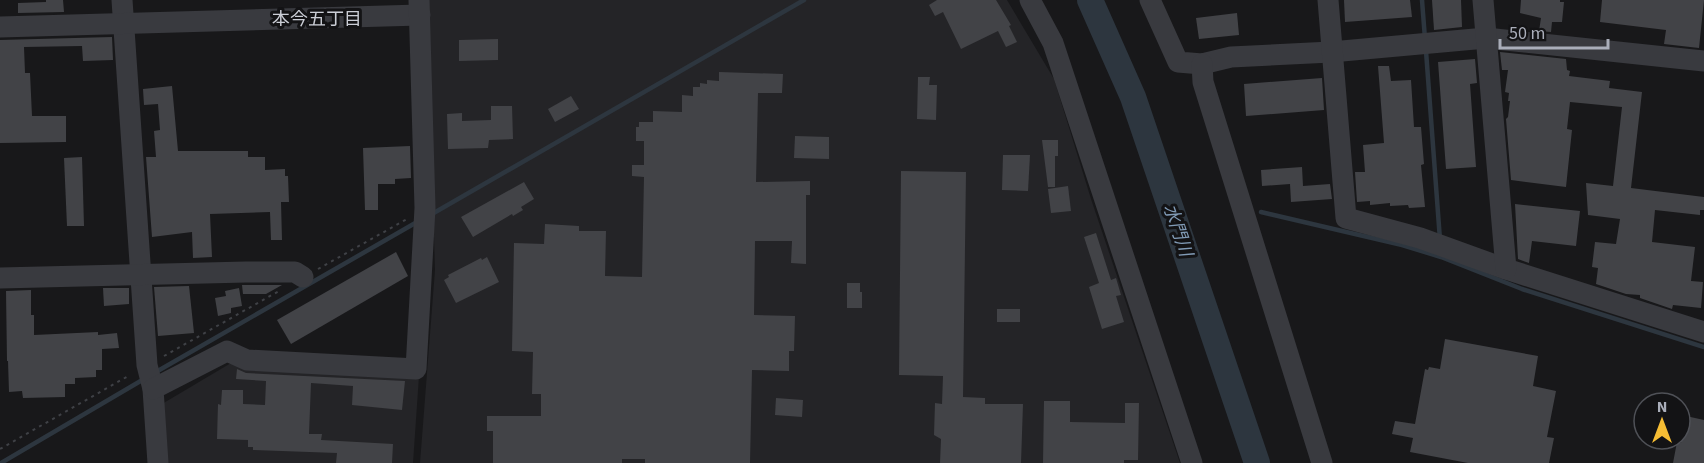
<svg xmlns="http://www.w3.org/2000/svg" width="1704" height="463" viewBox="0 0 1704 463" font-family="'Source Sans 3','Noto Sans JP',sans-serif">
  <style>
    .built { fill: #242427 }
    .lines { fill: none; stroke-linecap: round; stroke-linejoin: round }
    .stream { stroke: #2d363f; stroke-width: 4.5 }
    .river { stroke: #2d363f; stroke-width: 26 }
    .building { fill: #424347 }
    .path { stroke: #3f4146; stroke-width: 2; stroke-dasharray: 3 4.5; stroke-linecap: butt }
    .minor { stroke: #393a3f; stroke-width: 21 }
    .labels { text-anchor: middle; stroke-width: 6; stroke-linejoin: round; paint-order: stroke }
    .neighbourhood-label { font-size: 18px; fill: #cbced6; stroke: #131315 }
    .water-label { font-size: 18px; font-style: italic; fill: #819bb6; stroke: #131315 }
  </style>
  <rect width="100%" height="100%" fill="#18181a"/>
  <!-- built -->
  <g class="built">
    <polygon points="427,0 1007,0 1054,79 1091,199 1180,463 420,463 435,270"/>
    <polygon points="231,363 419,376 413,463 167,463 162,404"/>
  </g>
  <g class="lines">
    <!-- stream -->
    <g class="stream">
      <polyline points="1422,0 1425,39"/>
      <polyline points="1426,51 1440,240"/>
      <polyline points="1261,212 1402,245 1441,257 1522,289 1704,347"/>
      <polyline points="432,214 804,0"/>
      <polyline points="156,372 417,222"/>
      <polyline points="1,463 144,379"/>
    </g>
    <!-- river -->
    <polyline class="river" points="1090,0 1133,97 1257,463"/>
  </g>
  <!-- building -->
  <g class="building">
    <polygon points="46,0 63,0 64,12 18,13 18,3 46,2"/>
    <polygon points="937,0 996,0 1011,25 1009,26 1017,42 1006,47 998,31 961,49 943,12 935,16 929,5"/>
    <polygon points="1344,0 1410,0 1412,17 1345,22"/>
    <polygon points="1432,0 1461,0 1462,27 1434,30"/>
    <polygon points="1521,0 1560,0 1560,2 1564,2 1562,22 1552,22 1551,32 1539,31 1541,18 1520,13"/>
    <polygon points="1602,0 1704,0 1699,48 1664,44 1666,30 1600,22"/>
    <polygon points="1237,13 1239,35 1199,39 1196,18"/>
    <polygon points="112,37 113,60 83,61 82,46 24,47 25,73 30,73 32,116 66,116 66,142 0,143 0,40"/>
    <polygon points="498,39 498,60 459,61 459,40"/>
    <polygon points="1500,52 1566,59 1567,70 1570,71 1569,76 1610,81 1609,88 1642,92 1631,188 1704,197 1704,210 1700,210 1700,215 1655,210 1652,242 1695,247 1691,281 1703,282 1701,308 1673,305 1672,309 1640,298 1640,295 1626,294 1596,284 1598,268 1592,267 1595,242 1616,244 1620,219 1588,215 1586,183 1613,186 1622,107 1570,102 1567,129 1572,130 1566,187 1511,180 1506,119 1508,117 1510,101 1508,101 1509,93 1505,92 1508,70 1502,70"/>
    <polygon points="1475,59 1477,83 1470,84 1476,167 1446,169 1438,62"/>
    <polygon points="1378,66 1389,66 1391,81 1411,80 1414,127 1421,127 1424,164 1421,165 1425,207 1409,208 1408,205 1390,206 1390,203 1370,205 1370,201 1357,202 1355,172 1365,172 1363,145 1384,143"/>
    <polygon points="719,72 783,74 782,93 758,93 756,182 810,181 810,195 806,195 806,264 791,263 792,241 755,241 754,315 795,316 794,351 789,351 789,371 752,370 750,463 645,463 645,459 622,459 622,463 493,463 493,431 487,431 487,416 541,416 541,394 532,394 533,352 512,351 514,243 544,244 545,224 579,226 579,231 606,231 605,276 642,277 644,177 632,176 632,165 644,165 644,141 636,141 636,127 639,127 639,122 653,122 653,111 682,112 682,95 693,96 693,87 700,87 700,83 707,84 707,80 719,81"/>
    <polygon points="918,77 930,77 929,85 937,85 936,120 917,119"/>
    <polygon points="1322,78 1324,110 1246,116 1244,84"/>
    <polygon points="172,86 178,151 248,151 248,157 265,157 265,170 285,169 285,176 288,176 289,202 281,202 282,240 271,240 270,212 210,214 212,257 193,258 192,232 152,237 146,157 156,157 154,131 160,130 158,104 144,105 143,89"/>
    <polygon points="571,96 579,109 555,122 548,109"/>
    <polygon points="491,106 512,106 513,139 489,140 488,148 448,149 447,114 462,113 462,121 491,120"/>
    <polygon points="795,136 829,137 829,159 794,158"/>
    <polygon points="1042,140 1058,140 1058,156 1055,156 1055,187 1048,187"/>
    <polygon points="410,146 411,178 395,179 395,184 378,184 378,210 365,210 363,148"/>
    <polygon points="1003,155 1030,155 1028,191 1002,190"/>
    <polygon points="82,157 84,226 67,226 64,158"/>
    <polygon points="1302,167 1303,186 1330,184 1332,199 1291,202 1290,184 1262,186 1261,170"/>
    <polygon points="901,171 966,172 963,397 985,398 985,404 1023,404 1021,463 940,463 941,439 934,435 935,403 942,404 943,376 899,375"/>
    <polygon points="524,182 534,199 521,207 523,210 513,216 512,214 473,237 461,217"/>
    <polygon points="1068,186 1071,211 1051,213 1048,189"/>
    <polygon points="1515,204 1580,211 1576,246 1532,241 1529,263 1518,259"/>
    <polygon points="1096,233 1111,280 1116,278 1121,295 1116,296 1124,322 1102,329 1089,287 1099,283 1084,237"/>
    <polygon points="396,252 408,276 291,344 277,320"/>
    <polygon points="487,257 499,282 456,303 444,280 449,277 448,275 481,258 482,260"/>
    <polygon points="847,283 860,283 860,292 862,292 862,308 847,308"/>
    <polygon points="242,285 282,285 266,294 243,294"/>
    <polygon points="189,286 194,333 158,336 154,287"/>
    <polygon points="103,288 129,288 129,304 104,306"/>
    <polygon points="239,288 242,306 231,308 231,313 218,316 215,298 226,296 225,291"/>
    <polygon points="31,290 31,315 34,315 34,335 98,332 98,335 117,333 119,348 102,349 102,370 96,370 96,377 75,378 75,384 65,384 65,397 23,398 22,391 9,392 8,361 7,361 6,291"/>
    <rect x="997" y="309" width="23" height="13"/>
    <polygon points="1445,339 1538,356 1533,386 1556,391 1547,437 1554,438 1549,463 1468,463 1410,452 1413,438 1392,434 1395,421 1415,424 1425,369 1428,370 1429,367 1440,369"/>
    <polygon points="237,369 246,373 405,381 402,410 352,405 353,386 311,383 309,434 322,434 321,440 393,444 392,463 336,463 337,453 253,450 253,447 248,447 248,440 217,439 218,404 221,405 222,390 243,390 243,404 265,405 266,381 236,379"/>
    <polygon points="776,398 803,400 802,417 775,415"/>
    <polygon points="1044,401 1070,401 1070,422 1125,423 1125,403 1139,403 1138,460 1124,460 1124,463 1043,463"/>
    <polygon points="1686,416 1704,420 1704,463 1673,463 1677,442 1681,443"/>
  </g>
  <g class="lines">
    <!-- path -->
    <g class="path">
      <polyline points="318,269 407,219"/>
      <polyline points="164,356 279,291"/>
      <polyline points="0,449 130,375"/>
    </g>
    <!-- minor -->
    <g class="minor">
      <polyline points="122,0 147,365 153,389 158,463"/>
      <polyline points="1030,0 1053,43 1192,463"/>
      <polyline points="1150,0 1178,62 1202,64 1231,57 1331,52 1486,38 1704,61"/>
      <polyline points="1328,0 1346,218 1420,238 1506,269 1704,332"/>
      <polyline points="1483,0 1506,269"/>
      <polyline points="0,27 420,15"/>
      <polyline points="1202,64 1203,82 1322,463"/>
      <polyline points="0,278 246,272 295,272 303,277"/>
      <polyline points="153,389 227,351 247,360 416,369 425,208 419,0"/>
    </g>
  </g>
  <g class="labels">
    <!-- neighbourhood labels -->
    <g class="neighbourhood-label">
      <text x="317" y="25">本今五丁目</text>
    </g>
    <!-- water labels -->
    <g class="water-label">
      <text transform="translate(1178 230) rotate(71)" y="6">水門川</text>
    </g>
  </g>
  <!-- north arrow -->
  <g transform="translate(1662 421)"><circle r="28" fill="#131315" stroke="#4f5157" stroke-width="1.5"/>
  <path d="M0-4.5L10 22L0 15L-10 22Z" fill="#f6bd34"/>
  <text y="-9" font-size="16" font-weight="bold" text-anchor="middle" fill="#aaaeba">N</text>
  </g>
  <!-- scale -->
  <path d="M1500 39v9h108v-9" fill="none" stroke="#aaaeba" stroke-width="3"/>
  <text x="1509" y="39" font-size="18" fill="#aaaeba" stroke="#131315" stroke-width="4.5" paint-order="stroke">50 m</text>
</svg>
